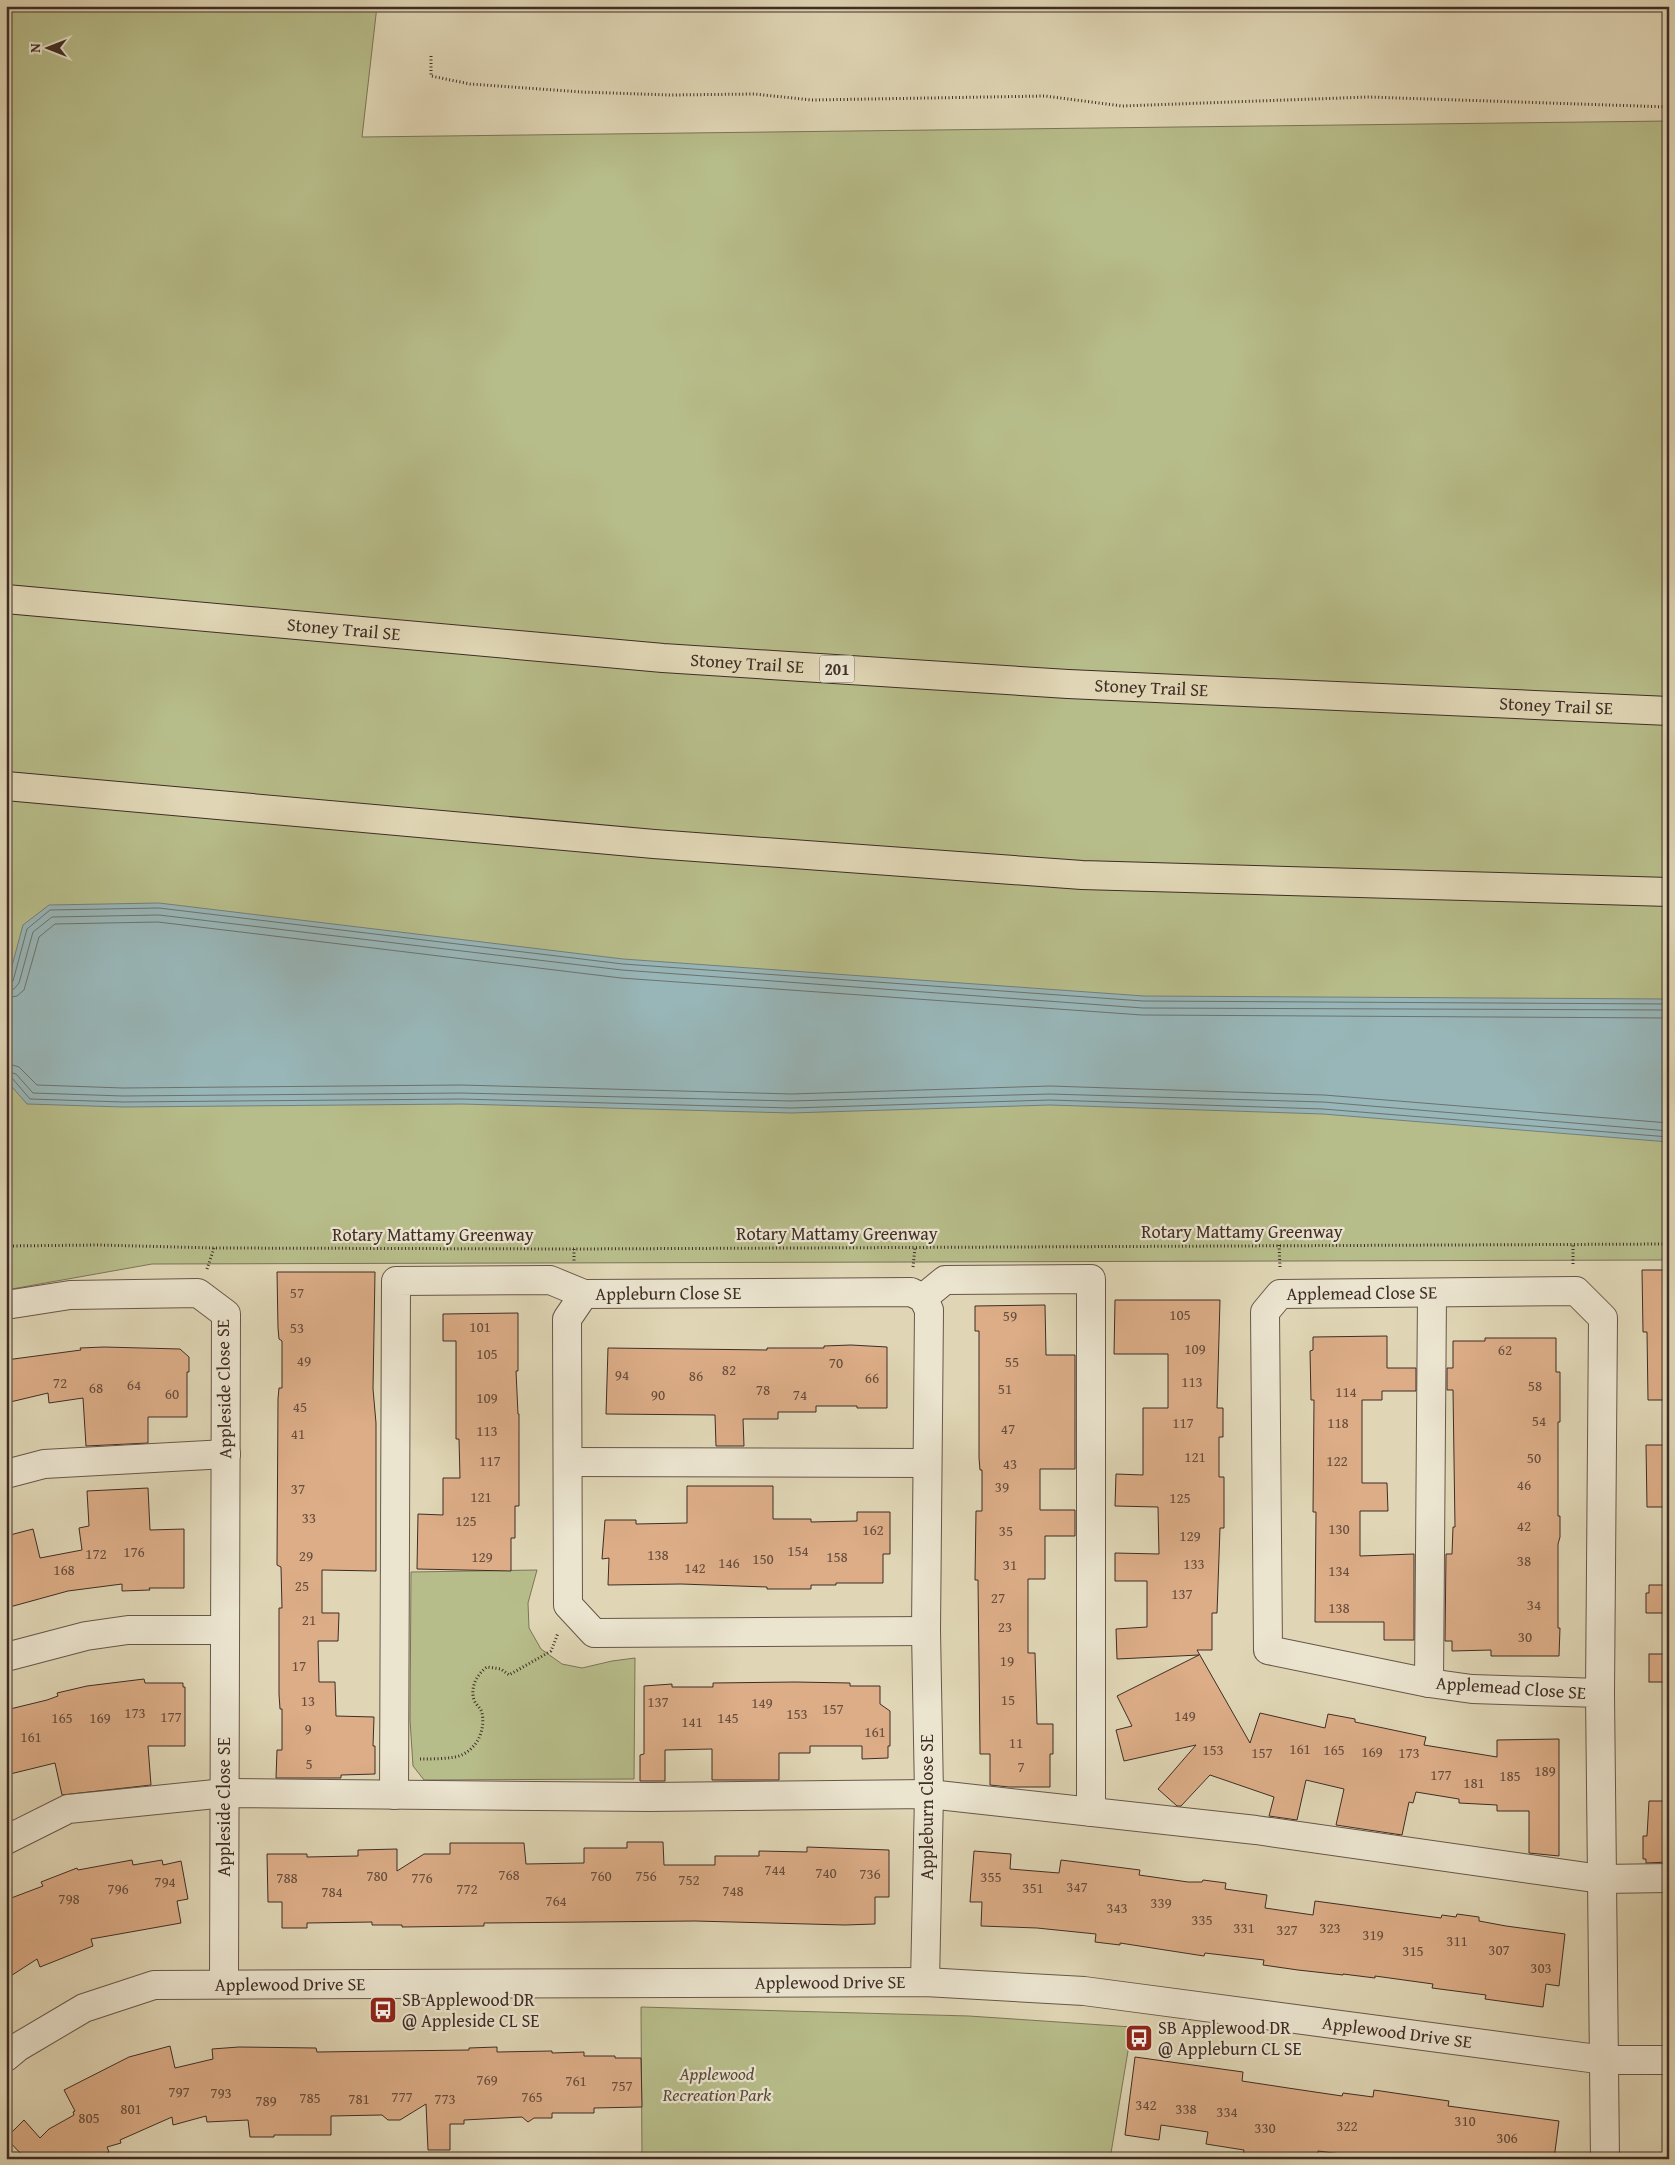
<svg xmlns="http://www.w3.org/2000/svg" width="1675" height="2165" viewBox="0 0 1675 2165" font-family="'Gentium Book Plus',serif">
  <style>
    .green { fill: #b7bd8a; stroke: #7b7558 }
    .water { fill: #98b6b8; stroke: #747f7e }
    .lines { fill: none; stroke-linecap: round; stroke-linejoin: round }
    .shore { stroke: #6c726f; stroke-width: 1 }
    .building { fill: #dcad87; stroke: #3f2d26 }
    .minor-casing { stroke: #67574a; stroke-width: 30 }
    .highway-casing { stroke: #3f2d26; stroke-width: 30 }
    .path { stroke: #3f2d26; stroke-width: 3; stroke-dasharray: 1 2.5; stroke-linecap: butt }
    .minor { stroke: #ebe4cf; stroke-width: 28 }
    .highway { stroke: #e0d6b5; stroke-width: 28 }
    .labels { text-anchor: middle; stroke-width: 4.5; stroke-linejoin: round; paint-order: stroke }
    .number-label { font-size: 15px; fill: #664d3e }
    .shield { fill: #ebe4cf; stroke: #736459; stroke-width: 1 }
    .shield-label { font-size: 16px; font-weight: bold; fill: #3f2d26 }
    .street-label { font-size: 18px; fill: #3f2d26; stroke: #ebe4cf }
    .poi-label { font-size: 18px; fill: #3f2d26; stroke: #ebe4cf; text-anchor: start }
    .park-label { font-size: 18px; font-style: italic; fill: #574a3a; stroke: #ebe4cf }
  </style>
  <rect width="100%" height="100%" fill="#e0d6b5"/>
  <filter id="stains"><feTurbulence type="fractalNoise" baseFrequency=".004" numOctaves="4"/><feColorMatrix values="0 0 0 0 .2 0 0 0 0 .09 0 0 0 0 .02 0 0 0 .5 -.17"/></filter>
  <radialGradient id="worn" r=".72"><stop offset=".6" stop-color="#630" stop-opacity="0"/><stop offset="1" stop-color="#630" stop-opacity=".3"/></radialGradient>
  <!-- green -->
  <g class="green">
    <polygon points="6,6 377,6 362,137 1669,121 1669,1260 152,1264 6,1290"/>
    <polygon points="537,1570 528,1603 529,1628 541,1649 562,1664 582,1668 612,1661 635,1658 634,1779 424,1780 413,1766 410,1720 411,1572"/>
    <polygon points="641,2007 969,2016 1132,2027 1110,2159 642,2159"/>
  </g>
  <!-- water -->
  <polygon class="water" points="159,903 623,959 1144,996 1669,999 1669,1142 1323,1114 1050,1105 791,1113 461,1104 123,1107 27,1104 6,1080 6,988 23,925 49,905"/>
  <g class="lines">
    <!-- shore -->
    <g class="shore">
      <polyline points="6,984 13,981 27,929 50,910 159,908 623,964 1143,1001 1669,1004"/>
      <polyline points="6,991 14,989 19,983 33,932 52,917 159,915 622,970 1143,1008 1669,1010"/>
      <polyline points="6,998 17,996 24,990 39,937 55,924 158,922 621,978 1142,1015 1669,1018"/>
      <polyline points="6,1063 19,1067 37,1085 123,1088 461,1085 791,1094 1050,1086 1324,1095 1669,1123"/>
      <polyline points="6,1071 16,1074 33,1093 123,1096 461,1093 791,1101 1050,1094 1323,1102 1669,1131"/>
      <polyline points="6,1077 12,1078 30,1099 123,1102 461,1099 791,1108 1050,1100 1323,1109 1669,1137"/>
    </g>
  </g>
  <!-- building -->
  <g class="building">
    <polygon points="1642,1270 1669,1270 1669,1400 1648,1400 1647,1332 1643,1332"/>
    <polygon points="277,1272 375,1272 373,1389 376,1423 376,1571 322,1570 322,1613 339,1613 338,1641 318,1641 319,1682 335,1682 336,1716 374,1717 373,1746 375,1746 375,1774 341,1775 341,1778 276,1778 277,1750 282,1750 282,1709 280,1709 279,1694 279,1608 282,1608 281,1567 277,1565 278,1399 279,1388 282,1388 282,1341 279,1339 278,1328"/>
    <polygon points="1115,1300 1220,1300 1217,1408 1223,1408 1223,1437 1219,1437 1219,1477 1224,1477 1224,1528 1220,1528 1217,1613 1212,1613 1212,1650 1197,1650 1250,1743 1260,1713 1325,1728 1328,1714 1355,1719 1355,1722 1426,1737 1424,1745 1497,1757 1497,1740 1559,1739 1559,1856 1529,1853 1529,1811 1497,1811 1497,1805 1459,1803 1459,1799 1416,1792 1413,1803 1409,1802 1402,1835 1336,1825 1344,1789 1306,1780 1297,1820 1269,1816 1274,1797 1210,1775 1181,1806 1177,1806 1158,1789 1196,1745 1124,1761 1116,1730 1132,1726 1117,1696 1199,1655 1117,1659 1116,1629 1147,1627 1147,1581 1115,1581 1115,1553 1159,1554 1158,1507 1115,1506 1116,1474 1143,1475 1143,1408 1168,1408 1168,1354 1114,1354"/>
    <polygon points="1045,1305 1046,1355 1075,1355 1075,1469 1040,1469 1040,1510 1075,1510 1075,1536 1045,1536 1045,1579 1028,1579 1028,1653 1035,1653 1037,1724 1053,1724 1053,1754 1050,1754 1050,1787 1009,1787 990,1785 990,1754 980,1754 980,1749 978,1580 975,1580 976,1511 982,1511 982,1470 980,1470 979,1458 979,1331 975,1331 975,1306"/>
    <polygon points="518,1313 518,1371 516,1371 518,1414 519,1414 519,1506 515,1506 515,1538 511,1538 511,1571 417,1569 418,1514 443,1515 443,1478 460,1478 459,1439 456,1439 456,1341 443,1341 443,1314"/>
    <polygon points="1387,1336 1387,1368 1416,1368 1416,1391 1382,1391 1382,1400 1362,1400 1362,1483 1387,1483 1388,1511 1360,1511 1360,1556 1414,1554 1414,1640 1384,1640 1384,1622 1315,1622 1316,1512 1313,1512 1314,1400 1311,1400 1310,1351 1313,1350 1313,1337"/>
    <polygon points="1485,1338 1556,1338 1556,1372 1560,1372 1560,1422 1558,1422 1558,1516 1560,1516 1560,1537 1558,1544 1558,1628 1560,1628 1559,1656 1491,1656 1491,1650 1452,1651 1452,1641 1445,1641 1446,1554 1452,1554 1453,1527 1455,1527 1453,1390 1447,1390 1447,1368 1453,1368 1453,1341 1485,1341"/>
    <polygon points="851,1345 887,1347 887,1408 857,1408 857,1406 816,1406 816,1412 778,1412 778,1419 743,1419 744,1446 716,1446 715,1415 606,1414 608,1348 767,1350 767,1348 824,1348 824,1346"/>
    <polygon points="104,1347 180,1349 189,1357 189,1372 187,1372 187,1417 148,1417 148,1443 86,1446 83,1398 49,1403 48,1393 6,1403 6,1360 81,1350 80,1348"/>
    <polygon points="1646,1445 1669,1445 1669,1507 1647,1507"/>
    <polygon points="687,1486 773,1486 773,1519 811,1519 811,1522 857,1521 857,1512 890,1512 890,1554 883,1554 883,1583 836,1583 836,1585 811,1585 811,1589 767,1589 767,1587 681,1584 608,1585 609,1558 602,1559 605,1520 636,1520 636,1524 687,1523"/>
    <polygon points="148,1488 150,1530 184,1529 184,1588 149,1588 150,1590 122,1591 122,1584 68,1591 6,1608 6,1536 33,1529 40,1558 82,1550 79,1528 89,1526 87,1491"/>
    <polygon points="1649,1585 1669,1585 1669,1613 1646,1613 1646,1593 1649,1593"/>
    <rect x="1649" y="1654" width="20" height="28"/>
    <polygon points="144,1679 145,1683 183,1683 183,1687 185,1687 185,1746 148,1746 151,1785 62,1795 55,1763 6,1775 6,1710 47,1700 58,1696 57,1693 87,1686"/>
    <polygon points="795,1682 850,1683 850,1686 880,1686 880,1704 890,1711 890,1746 888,1746 888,1758 862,1759 862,1746 810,1746 810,1753 779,1753 779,1780 712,1780 712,1749 665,1750 665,1781 640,1781 640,1755 644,1754 644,1686 672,1684 672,1687 713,1687 713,1683"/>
    <polygon points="1649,1801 1669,1801 1669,1862 1646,1863 1646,1859 1643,1859 1643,1836 1647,1836"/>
    <polygon points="627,1842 663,1842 664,1865 715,1865 715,1856 759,1856 759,1851 807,1852 807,1847 889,1850 889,1897 875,1897 875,1924 845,1925 695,1921 484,1923 484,1926 402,1927 402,1925 372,1925 372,1922 307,1923 307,1928 282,1928 282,1902 268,1902 267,1854 307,1854 307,1857 358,1856 358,1850 397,1849 397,1871 424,1854 450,1854 450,1843 524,1843 526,1864 584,1863 584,1848 627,1848"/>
    <polygon points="974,1851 1011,1854 1010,1869 1059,1873 1061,1860 1140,1870 1139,1875 1188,1882 1202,1882 1203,1880 1226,1883 1225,1889 1267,1895 1265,1908 1313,1915 1315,1901 1441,1918 1442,1915 1456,1917 1457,1914 1479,1917 1479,1921 1506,1926 1565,1934 1559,1986 1546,1984 1543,2007 1485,1999 1486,1995 1432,1988 1433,1984 1375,1976 1375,1978 1343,1974 1343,1975 1298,1970 1263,1965 1264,1960 1205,1953 1204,1956 1120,1943 1120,1945 1095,1942 1096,1934 1037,1928 981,1926 982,1902 970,1902"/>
    <polygon points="132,1860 133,1865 162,1860 163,1865 181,1861 188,1899 177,1901 181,1923 91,1939 93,1946 40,1967 37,1959 6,1979 6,1900 43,1886 41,1882 77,1868 78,1870"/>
    <polygon points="170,2046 175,2068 213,2059 212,2049 239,2047 316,2048 317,2052 469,2050 469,2048 497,2047 497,2052 552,2051 552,2053 584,2052 584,2056 615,2056 615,2058 641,2058 642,2107 594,2108 594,2113 552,2113 552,2118 534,2118 528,2122 522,2117 464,2120 464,2124 450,2124 450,2150 428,2150 426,2104 400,2120 388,2120 382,2115 331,2116 331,2135 274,2135 274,2137 250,2137 248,2120 207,2122 206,2116 173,2125 172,2117 120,2140 121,2143 107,2147 109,2152 96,2159 20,2159 23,2156 6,2138 24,2120 40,2138 49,2129 74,2115 73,2112 75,2111 64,2090 129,2057"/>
    <polygon points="1135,2057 1243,2072 1242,2081 1288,2088 1342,2096 1343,2093 1373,2097 1374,2090 1449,2101 1448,2106 1559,2121 1554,2159 1365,2159 1365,2157 1318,2151 1317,2159 1243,2159 1244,2150 1206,2144 1208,2132 1161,2125 1159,2140 1125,2135"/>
  </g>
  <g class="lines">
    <!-- minor casing -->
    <g class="minor-casing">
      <g id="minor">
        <polyline points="584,1294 567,1319 568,1605 594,1633 926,1631"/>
        <polyline points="923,1298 945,1280 1091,1279 1091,1812"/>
        <polyline points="6,1305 70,1295 198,1293 226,1314 224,1984"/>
        <polyline points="568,1462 927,1463"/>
        <polyline points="6,1474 44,1464 226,1454"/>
        <polyline points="6,1657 86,1636 128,1630 225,1630"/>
        <polyline points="1429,1683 1432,1294"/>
        <path id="s1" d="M 1600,1693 L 1472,1689 L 1429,1683 L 1268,1650 L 1265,1312 L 1280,1294 L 1576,1291 L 1603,1318 L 1600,1693 L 1605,2159"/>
        <path id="s2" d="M 394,1795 L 396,1281 L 550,1280 L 584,1294 L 911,1292 L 923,1298 L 929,1310 L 926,1631 L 929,1794 L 925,1982"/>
        <polyline points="6,1840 68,1809 225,1793 650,1797 929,1794 1256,1830 1601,1879 1669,1878"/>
        <path id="s3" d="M 6,2057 L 18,2047 L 84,2008 L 154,1985 L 925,1982 L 1084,1991 L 1605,2060 L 1669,2060"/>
      </g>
    </g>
    <!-- highway casing -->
    <g class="highway-casing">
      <g id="highway">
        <path id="s4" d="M 6,599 L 663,658 L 1068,684 L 1669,711"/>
        <polyline points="6,786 654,844 1082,875 1669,892"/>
      </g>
    </g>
    <!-- path -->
    <g class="path">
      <polyline points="431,56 431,76 470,84 581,92 670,95 754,94 812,100 1045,96 1122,106 1368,97 1669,107"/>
      <polyline points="1279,1245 1280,1267"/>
      <polyline points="6,1246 99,1245 214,1248 574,1249 1669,1244"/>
      <polyline points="574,1249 574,1261"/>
      <polyline points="1573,1264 1573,1245"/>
      <polyline points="913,1267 915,1248"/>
      <polyline points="207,1269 214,1248"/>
      <path d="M 420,1759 C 431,1759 444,1759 455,1757 C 475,1753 486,1732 482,1713 C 481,1708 476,1705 474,1700 C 470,1687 477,1674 487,1667 L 501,1669 L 509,1675 L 551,1651 L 558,1633"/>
    </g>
    <!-- minor -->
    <use href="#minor" class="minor"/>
    <!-- highway -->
    <use href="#highway" class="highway"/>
  </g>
  <!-- icons -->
  <defs>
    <g id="bus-square" transform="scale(1.4375)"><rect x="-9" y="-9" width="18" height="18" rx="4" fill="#8f2418" stroke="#ebe4cf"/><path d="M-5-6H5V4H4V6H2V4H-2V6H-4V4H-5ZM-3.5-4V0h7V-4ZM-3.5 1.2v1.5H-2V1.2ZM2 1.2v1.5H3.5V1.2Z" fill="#fff"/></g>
  </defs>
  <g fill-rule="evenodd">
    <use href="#bus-square" x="383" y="2010"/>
    <use href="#bus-square" x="1139" y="2038"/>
  </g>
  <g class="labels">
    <!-- number labels -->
    <g class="number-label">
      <text x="297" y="1298">57</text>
      <text x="1180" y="1320">105</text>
      <text x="1010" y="1321">59</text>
      <text x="480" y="1332">101</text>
      <text x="297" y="1333">53</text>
      <text x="1195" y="1354">109</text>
      <text x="1505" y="1355">62</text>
      <text x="487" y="1359">105</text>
      <text x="304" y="1366">49</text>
      <text x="1012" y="1367">55</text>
      <text x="836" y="1368">70</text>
      <text x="729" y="1375">82</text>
      <text x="622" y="1380">94</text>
      <text x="696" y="1381">86</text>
      <text x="872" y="1383">66</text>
      <text x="1192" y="1387">113</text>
      <text x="60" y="1388">72</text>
      <text x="134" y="1390">64</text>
      <text x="1535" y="1391">58</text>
      <text x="96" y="1393">68</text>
      <text x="1005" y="1394">51</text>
      <text x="763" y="1395">78</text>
      <text x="1346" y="1397">114</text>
      <text x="172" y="1399">60</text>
      <text x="658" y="1400">90</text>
      <text x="800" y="1400">74</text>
      <text x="487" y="1403">109</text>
      <text x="300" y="1412">45</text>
      <text x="1539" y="1426">54</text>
      <text x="1183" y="1428">117</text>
      <text x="1338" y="1428">118</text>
      <text x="1008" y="1434">47</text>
      <text x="487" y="1436">113</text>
      <text x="298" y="1439">41</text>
      <text x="1195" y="1462">121</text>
      <text x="1534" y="1463">50</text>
      <text x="490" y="1466">117</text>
      <text x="1337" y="1466">122</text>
      <text x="1010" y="1469">43</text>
      <text x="1524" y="1490">46</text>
      <text x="1002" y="1492">39</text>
      <text x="298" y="1494">37</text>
      <text x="481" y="1502">121</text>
      <text x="1180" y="1503">125</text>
      <text x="309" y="1523">33</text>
      <text x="466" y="1526">125</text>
      <text x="1524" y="1531">42</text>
      <text x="1339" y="1534">130</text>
      <text x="873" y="1535">162</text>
      <text x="1006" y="1536">35</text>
      <text x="1190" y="1541">129</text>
      <text x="798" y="1556">154</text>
      <text x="134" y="1557">176</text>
      <text x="96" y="1559">172</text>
      <text x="658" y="1560">138</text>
      <text x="306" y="1561">29</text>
      <text x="482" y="1562">129</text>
      <text x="837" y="1562">158</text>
      <text x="763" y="1564">150</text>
      <text x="1524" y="1566">38</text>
      <text x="729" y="1568">146</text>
      <text x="1194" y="1569">133</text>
      <text x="1010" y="1570">31</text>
      <text x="695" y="1573">142</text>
      <text x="64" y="1575">168</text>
      <text x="1339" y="1576">134</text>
      <text x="302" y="1591">25</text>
      <text x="1182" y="1599">137</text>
      <text x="998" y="1603">27</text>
      <text x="1534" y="1610">34</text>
      <text x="1339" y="1613">138</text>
      <text x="309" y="1625">21</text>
      <text x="1005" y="1632">23</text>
      <text x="1525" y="1642">30</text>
      <text x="1007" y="1666">19</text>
      <text x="299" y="1671">17</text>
      <text x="1008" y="1705">15</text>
      <text x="308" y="1706">13</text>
      <text x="658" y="1707">137</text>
      <text x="762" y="1708">149</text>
      <text x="833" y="1714">157</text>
      <text x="135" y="1718">173</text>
      <text x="797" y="1719">153</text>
      <text x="1185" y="1721">149</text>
      <text x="171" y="1722">177</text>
      <text x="62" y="1723">165</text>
      <text x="100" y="1723">169</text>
      <text x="728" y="1723">145</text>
      <text x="692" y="1727">141</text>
      <text x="308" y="1734">9</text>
      <text x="875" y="1737">161</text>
      <text x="31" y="1742">161</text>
      <text x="1016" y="1748">11</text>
      <text x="1300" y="1754">161</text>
      <text x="1213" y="1755">153</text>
      <text x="1334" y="1755">165</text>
      <text x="1372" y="1757">169</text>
      <text x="1262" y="1758">157</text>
      <text x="1409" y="1758">173</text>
      <text x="309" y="1769">5</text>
      <text x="1021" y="1772">7</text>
      <text x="1545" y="1776">189</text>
      <text x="1441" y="1780">177</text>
      <text x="1510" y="1781">185</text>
      <text x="1474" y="1788">181</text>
      <text x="775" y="1875">744</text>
      <text x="826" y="1878">740</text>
      <text x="870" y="1879">736</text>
      <text x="509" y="1880">768</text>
      <text x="377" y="1881">780</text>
      <text x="601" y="1881">760</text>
      <text x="646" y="1881">756</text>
      <text x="991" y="1882">355</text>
      <text x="287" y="1883">788</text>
      <text x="422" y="1883">776</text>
      <text x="689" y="1885">752</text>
      <text x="165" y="1887">794</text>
      <text x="1077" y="1892">347</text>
      <text x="1033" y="1893">351</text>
      <text x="118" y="1894">796</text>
      <text x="467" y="1894">772</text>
      <text x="733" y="1896">748</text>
      <text x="332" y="1897">784</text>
      <text x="69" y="1904">798</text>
      <text x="556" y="1906">764</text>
      <text x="1161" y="1908">339</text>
      <text x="1117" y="1913">343</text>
      <text x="1202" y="1925">335</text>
      <text x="1244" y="1933">331</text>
      <text x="1330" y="1933">323</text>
      <text x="1287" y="1935">327</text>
      <text x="1373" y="1940">319</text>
      <text x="1457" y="1946">311</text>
      <text x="1499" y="1955">307</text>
      <text x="1413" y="1956">315</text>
      <text x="1541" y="1973">303</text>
      <text x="487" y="2085">769</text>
      <text x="576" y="2086">761</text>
      <text x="622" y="2091">757</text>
      <text x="179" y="2097">797</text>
      <text x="221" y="2098">793</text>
      <text x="402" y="2102">777</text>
      <text x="532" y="2102">765</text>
      <text x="310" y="2103">785</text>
      <text x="359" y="2104">781</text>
      <text x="445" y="2104">773</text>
      <text x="266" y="2106">789</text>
      <text x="1146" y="2110">342</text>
      <text x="131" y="2114">801</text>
      <text x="1186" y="2114">338</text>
      <text x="1227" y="2117">334</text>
      <text x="89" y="2123">805</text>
      <text x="1465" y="2126">310</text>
      <text x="1347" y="2131">322</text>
      <text x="1265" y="2133">330</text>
      <text x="1507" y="2143">306</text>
    </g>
    <!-- shield labels -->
    <rect class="shield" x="819.5" y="655.5" width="35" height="27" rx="4"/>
    <g class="shield-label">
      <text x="837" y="675">201</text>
    </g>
    <!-- street labels -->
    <g class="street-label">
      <text dy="6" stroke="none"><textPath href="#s4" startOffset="339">Stoney Trail SE</textPath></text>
      <text dy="6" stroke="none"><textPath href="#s4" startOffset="744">Stoney Trail SE</textPath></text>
      <text dy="6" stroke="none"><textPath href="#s4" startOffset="1149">Stoney Trail SE</textPath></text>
      <text dy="6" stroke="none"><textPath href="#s4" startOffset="1554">Stoney Trail SE</textPath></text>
      <text x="1242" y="1238">Rotary Mattamy Greenway</text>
      <text x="837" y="1240">Rotary Mattamy Greenway</text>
      <text x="433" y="1241">Rotary Mattamy Greenway</text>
      <text dy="6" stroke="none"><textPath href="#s2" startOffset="789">Appleburn Close SE</textPath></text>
      <text dy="6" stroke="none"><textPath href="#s1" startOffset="779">Applemead Close SE</textPath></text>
      <text transform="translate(224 1389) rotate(-91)" y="6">Appleside Close SE</text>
      <text transform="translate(1511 1688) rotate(4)" y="6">Applemead Close SE</text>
      <text transform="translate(224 1807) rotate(-90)" y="6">Appleside Close SE</text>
      <text transform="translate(927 1807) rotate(-90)" y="6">Appleburn Close SE</text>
      <text dy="6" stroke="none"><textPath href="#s3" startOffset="842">Applewood Drive SE</textPath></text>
      <text dy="6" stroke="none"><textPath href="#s3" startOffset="302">Applewood Drive SE</textPath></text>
      <text dy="6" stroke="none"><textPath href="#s3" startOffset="1412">Applewood Drive SE</textPath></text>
    </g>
    <!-- poi labels -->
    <g class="poi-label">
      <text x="402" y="2006">SB Applewood DR<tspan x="402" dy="21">@ Appleside CL SE</tspan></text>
      <text x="1158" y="2034">SB Applewood DR<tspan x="1158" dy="21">@ Appleburn CL SE</tspan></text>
    </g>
    <!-- park labels -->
    <g class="park-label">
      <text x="717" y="2080">Applewood<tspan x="717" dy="21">Recreation Park</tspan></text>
    </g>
  </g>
  <!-- margin -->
  <rect width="1675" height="2165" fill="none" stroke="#e0d6b5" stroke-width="25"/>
  <rect x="8" y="8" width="1660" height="2150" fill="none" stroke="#3f2d26" stroke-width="2.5"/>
  <rect x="12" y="12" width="1650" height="2140" fill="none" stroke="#3f2d26"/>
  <!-- north arrow -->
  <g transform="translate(48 48) rotate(270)" stroke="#ebe4cf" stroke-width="4" paint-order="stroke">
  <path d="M0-4L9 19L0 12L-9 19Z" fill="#3f2d26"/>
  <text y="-8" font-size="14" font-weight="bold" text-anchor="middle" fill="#3f2d26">N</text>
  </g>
  <rect width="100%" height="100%" filter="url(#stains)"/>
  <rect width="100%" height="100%" fill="url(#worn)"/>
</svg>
